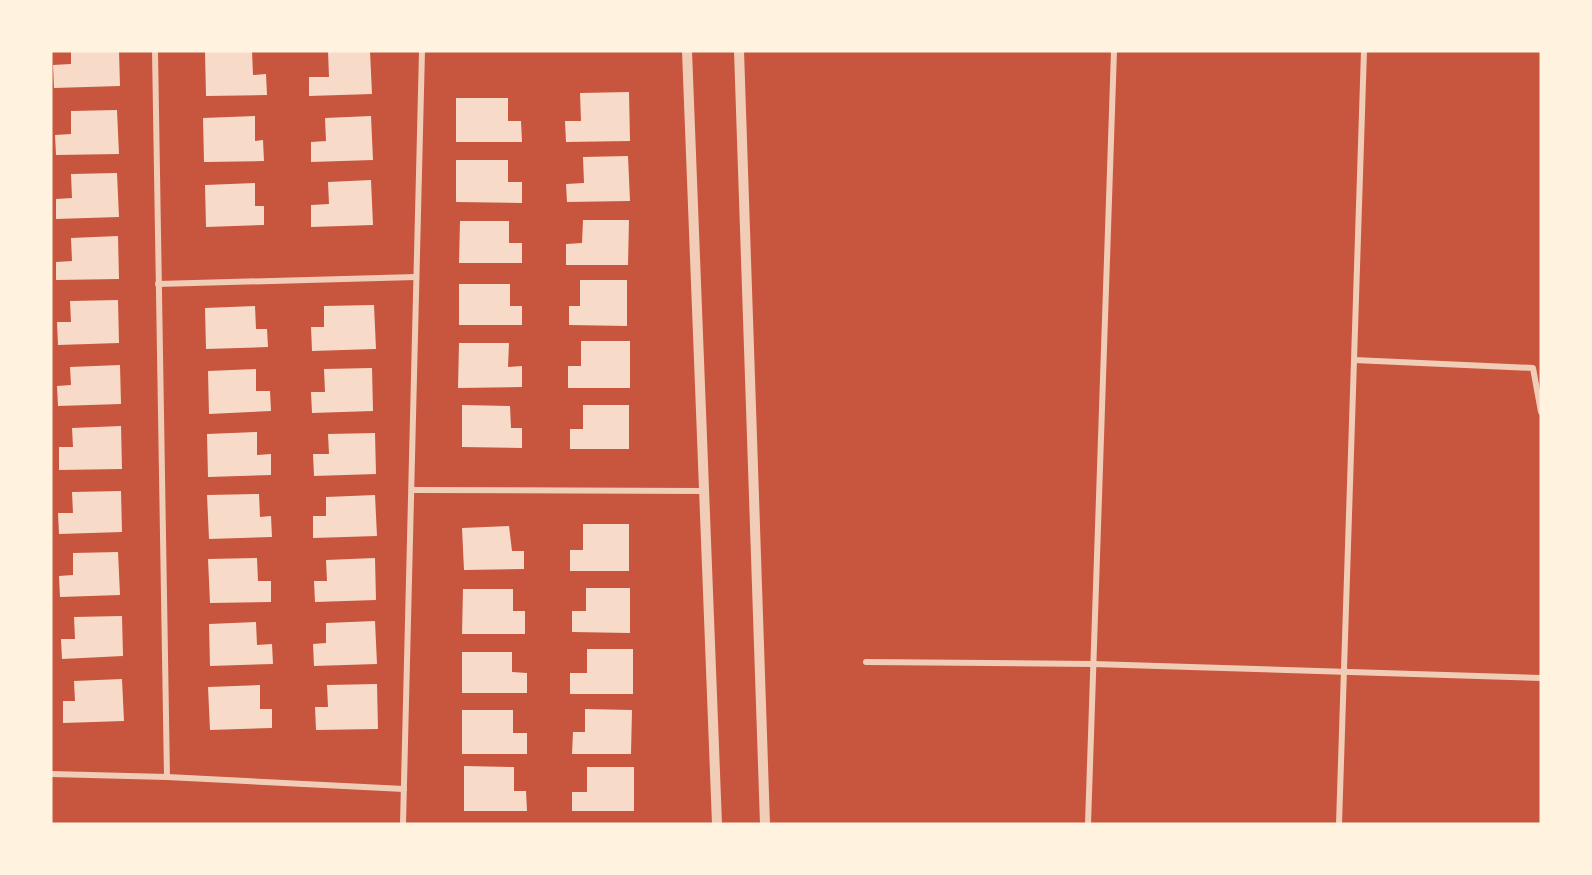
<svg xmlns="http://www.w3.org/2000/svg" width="1592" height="875" viewBox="0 0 1592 875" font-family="'Work Sans',sans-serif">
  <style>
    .building { fill: #f7dbc8 }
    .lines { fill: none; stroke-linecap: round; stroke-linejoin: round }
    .minor { stroke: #f1ccb7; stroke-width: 6 }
    .tertiary { stroke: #f1ccb7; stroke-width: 10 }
  </style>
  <rect width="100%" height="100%" fill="#c8553d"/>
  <!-- building -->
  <g class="building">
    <polygon points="71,51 119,51 120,86 54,88 53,65 71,64"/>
    <polygon points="238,51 252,51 253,75 266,74 267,95 206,96 205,52"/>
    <polygon points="328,51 370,51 372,94 309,96 309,77 329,77"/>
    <polygon points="629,92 630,141 566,142 565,121 581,121 580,93"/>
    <polygon points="456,98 508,98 508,121 521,121 522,142 456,142"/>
    <polygon points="117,110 119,154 56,155 55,135 71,134 71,111"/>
    <polygon points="255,116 255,141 263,140 264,161 204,162 203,118"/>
    <polygon points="371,116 373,160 311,162 311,142 326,141 325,118"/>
    <polygon points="628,156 630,201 567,202 566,184 584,183 583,157"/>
    <polygon points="456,160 508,160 508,182 522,182 522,203 456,202"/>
    <polygon points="117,173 119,217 56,219 56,199 72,198 71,174"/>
    <polygon points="371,180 373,225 311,227 311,205 329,204 328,182"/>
    <polygon points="255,183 255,206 264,206 264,225 206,227 205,185"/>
    <polygon points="583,220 629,220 628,265 566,265 566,244 582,243"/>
    <polygon points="460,221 509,221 509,243 522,243 522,263 459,263"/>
    <polygon points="118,236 119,279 56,280 56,262 72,261 71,238"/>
    <polygon points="580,280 627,280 627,326 569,325 569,306 580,306"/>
    <polygon points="459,284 510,284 510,306 522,306 522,325 459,325"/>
    <polygon points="118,300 119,343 58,345 57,322 71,322 70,301"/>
    <polygon points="374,305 376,349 312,351 311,327 324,327 324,306"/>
    <polygon points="255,306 256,329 267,329 268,347 206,349 205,308"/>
    <polygon points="581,341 630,341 630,388 568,388 568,366 581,366"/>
    <polygon points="459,343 509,343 508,367 522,366 522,387 458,388"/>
    <polygon points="120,365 121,404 58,406 57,386 71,385 70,367"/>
    <polygon points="372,368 373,411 312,413 311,392 325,392 324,369"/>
    <polygon points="256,369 256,391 270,391 271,411 209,414 208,371"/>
    <polygon points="462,405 510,406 511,428 522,428 522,448 462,447"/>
    <polygon points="583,405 629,405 629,449 570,449 570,429 583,429"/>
    <polygon points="121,426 122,469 59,470 59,447 73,447 72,428"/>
    <polygon points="257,432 257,455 271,454 271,475 208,477 207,434"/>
    <polygon points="375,433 376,474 314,476 313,454 329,454 328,434"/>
    <polygon points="121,491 122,532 59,534 58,513 73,513 72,492"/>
    <polygon points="259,494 260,517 271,516 272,537 209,539 207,495"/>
    <polygon points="375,495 377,536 313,538 313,516 326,516 326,497"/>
    <polygon points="583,524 629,524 629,571 570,571 570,550 583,550"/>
    <polygon points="509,526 512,551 524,551 524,569 464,570 462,528"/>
    <polygon points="118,552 120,595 60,597 59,576 73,575 73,553"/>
    <polygon points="257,558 258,581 271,581 271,602 210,603 208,559"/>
    <polygon points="375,558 376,600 315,602 314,581 327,581 326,560"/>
    <polygon points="586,588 630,588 630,633 572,632 572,611 586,611"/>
    <polygon points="463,589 513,589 513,611 525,611 525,634 462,634"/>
    <polygon points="122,616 123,656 62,659 61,639 75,639 74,617"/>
    <polygon points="375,621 377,664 314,666 313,644 326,643 326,623"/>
    <polygon points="256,622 257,645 272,644 273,664 210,666 209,624"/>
    <polygon points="587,649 633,649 633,694 570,694 570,673 587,673"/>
    <polygon points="462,652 512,652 512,672 527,673 527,693 462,693"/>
    <polygon points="122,679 124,721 63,723 63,701 75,701 74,681"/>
    <polygon points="377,684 378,729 316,730 315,707 328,707 327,685"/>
    <polygon points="260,685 260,709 272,709 272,728 210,730 208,687"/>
    <polygon points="585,709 632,710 631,754 572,754 573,732 585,732"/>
    <polygon points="462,710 513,710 513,733 527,733 527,754 462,754"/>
    <polygon points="464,766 514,767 514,791 526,791 527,811 464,811"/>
    <polygon points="587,767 634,767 634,811 572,811 572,792 587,792"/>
  </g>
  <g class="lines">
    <!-- minor -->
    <g class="minor">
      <polyline points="158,284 416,277"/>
      <polyline points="1354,360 1533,368 1541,412"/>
      <polyline points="412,490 704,491"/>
      <polyline points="866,662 1093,664 1541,678"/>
      <polyline points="51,774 167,777 155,51"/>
      <polyline points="167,777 404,789"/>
      <polyline points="403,824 422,51"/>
      <polyline points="1088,824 1114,51"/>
      <polyline points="1339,824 1364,51"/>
    </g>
    <!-- tertiary -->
    <g class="tertiary">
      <polyline points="687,51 717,824"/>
      <polyline points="739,51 765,824"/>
    </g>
  </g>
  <!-- border -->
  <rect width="1592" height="875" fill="none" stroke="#fff3e0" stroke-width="105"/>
</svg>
